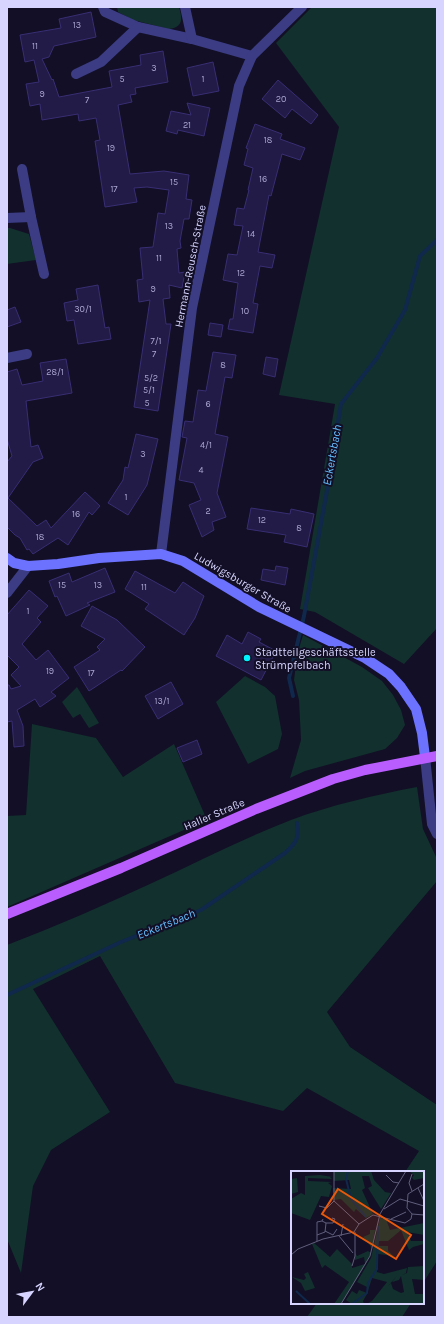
<svg xmlns="http://www.w3.org/2000/svg" width="444" height="1324" viewBox="0 0 444 1324" font-family="Karla,sans-serif">
  <style>
    .green { fill: #12302d }
    .lines { fill: none; stroke-linecap: round; stroke-linejoin: round }
    .stream { stroke: #0f284b; stroke-width: 4 }
    .building { fill: #221b47; stroke: #382e73 }
    .street { stroke: #3b3c84; stroke-width: 10 }
    .secondary { stroke: #6c71fe; stroke-width: 10 }
    .primary { stroke: #b95dfe; stroke-width: 10 }
    .poi-dot { fill: #02f2fd; stroke: #120f26; stroke-width: 1.5 }
    .labels { text-anchor: middle; stroke-width: 4; stroke-linejoin: round; paint-order: stroke }
    .number-label { font-size: 9px; fill: #aaa6d1 }
    .street-label { font-size: 11px; fill: #d7d5ff; stroke: #120f26 }
    .poi-label { font-size: 11px; fill: #d7d5ff; stroke: #120f26; text-anchor: start }
    .water-label { font-size: 12px; font-style: italic; fill: #64bffe; stroke: #120f26 }
    .inset-river { fill: none; stroke: #0f284b; stroke-width: 2 }
    .inset-road { fill: none; stroke: #615e7d; stroke-width: 1 }
    .view { fill: #e8590c; fill-opacity: 0.15; stroke: #e8590c; stroke-width: 2 }
    .inset-edge { fill: none; stroke: #d7d5ff; stroke-width: 2 }
  </style>
  <rect width="100%" height="100%" fill="#120f26"/>
  <!-- green -->
  <g class="green">
    <path d="M 117,7 L 179,7 C 182,18 184,27 169,29 L 133,20 L 118,12 Z"/>
    <polygon points="312,7 437,7 437,628 404,664 315,612 300,609 335,404 279,395 339,127 276,43"/>
    <polygon points="7,228 10,228 29,234 36,260 7,264"/>
    <polygon points="303,635 362,667 382,681 393,695 401,710 405,725 397,738 385,749 305,771 290,778 301,740 299,700 294,680 297,655"/>
    <polygon points="245,676 265,687 275,696 282,734 278,749 248,764 216,702"/>
    <polygon points="77,687 99,723 89,728 80,714 73,718 62,702"/>
    <polygon points="32,724 96,738 123,777 174,744 207,820 7,907 7,816 26,815"/>
    <path d="M 417,787 L 423,829 L 437,859 L 437,881 L 327,1012 L 350,1047 L 437,1105 L 437,1261 L 423,1283 L 423,1172 L 405,1172 L 419,1151 L 307,1088 L 283,1111 L 175,1083 L 100,956 L 33,989 L 110,1112 L 51,1150 L 33,1186 L 21,1273 L 7,1239 L 7,945 C 56,926 105,905 152,883 C 198,862 244,838 291,820 C 331,805 375,795 417,787 Z"/>
    <polygon points="317,1303 411,1303 402,1317 307,1317"/>
  </g>
  <g class="lines">
    <!-- stream -->
    <g class="stream">
      <polyline points="293,696 289,678 304,616 328,485 341,404 377,358 405,310 420,256 437,240"/>
      <path d="M 7,995 L 121,942 L 201,910 L 285,853 C 297,842 299,839 297,823"/>
    </g>
  </g>
  <!-- building -->
  <g class="building">
    <polygon points="91,12 96,37 54,46 49,57 42,59 52,80 53,79 59,97 112,87 109,71 141,65 140,55 163,51 168,82 135,88 136,94 130,95 132,102 118,105 130,174 164,171 189,175 186,199 192,200 189,219 184,219 180,241 181,248 177,249 179,273 185,272 182,288 169,285 170,298 163,299 166,324 171,324 158,411 134,407 150,300 139,302 137,280 143,279 140,248 153,247 158,213 165,214 169,190 147,187 134,188 137,202 105,207 95,141 100,140 96,118 79,121 78,114 42,120 40,104 30,106 26,84 39,82 34,60 25,62 20,35 61,28 59,19"/>
    <polygon points="213,62 219,91 193,96 187,68"/>
    <polygon points="278,80 318,115 311,124 292,109 285,118 262,99"/>
    <polygon points="187,103 210,108 204,136 178,130 177,134 166,131 171,111 191,115"/>
    <polygon points="255,124 282,134 280,139 305,148 300,160 282,154 271,196 269,195 258,252 275,255 272,268 260,266 253,303 258,304 253,333 228,329 230,319 233,319 238,283 223,280 228,254 237,255 243,226 234,225 237,208 244,209 249,190 248,190 253,168 244,165 248,149 246,148"/>
    <polygon points="98,285 105,328 109,327 111,339 78,344 74,320 67,321 64,303 78,300 76,289"/>
    <polygon points="15,307 21,322 7,327 7,310"/>
    <polygon points="210,323 223,325 221,337 208,335"/>
    <polygon points="213,352 236,355 232,378 225,377 215,434 228,437 217,493 226,517 212,522 214,530 202,537 189,505 201,500 194,483 179,480 187,438 182,437 185,421 193,422 198,390 206,391"/>
    <polygon points="266,357 278,359 275,377 263,374"/>
    <polygon points="66,359 72,393 26,401 31,447 38,445 43,458 33,462 8,498 37,526 46,520 51,528 85,492 100,506 92,515 89,512 68,545 58,538 33,554 29,549 27,550 20,538 15,535 7,527 7,462 12,456 7,439 7,372 17,369 22,385 43,381 40,363"/>
    <polygon points="136,434 158,439 147,485 128,515 108,503 123,480 125,467 128,468"/>
    <polygon points="251,508 290,514 291,509 314,514 307,547 284,542 286,535 247,529"/>
    <polygon points="276,566 288,568 285,585 261,580 263,569 275,571"/>
    <polygon points="105,568 115,592 87,603 90,605 66,616 57,596 55,597 49,581 69,573 72,582"/>
    <polygon points="135,571 175,593 183,582 204,596 195,618 184,635 145,609 149,604 125,589"/>
    <polygon points="29,590 48,606 37,618 41,622 22,644 36,660 48,650 69,678 51,692 56,696 40,707 35,699 17,710 23,726 24,746 14,747 12,721 7,722 7,685 9,685 11,689 21,686 11,675 19,667 7,655 7,615"/>
    <polygon points="92,606 117,620 145,647 122,671 121,670 89,691 74,667 100,650 97,647 105,639 81,626"/>
    <polygon points="248,632 261,639 259,642 276,651 261,680 216,656 227,635 242,644"/>
    <polygon points="171,682 183,704 158,719 145,696"/>
    <polygon points="197,740 202,754 183,762 177,748"/>
  </g>
  <g class="lines">
    <!-- street -->
    <g class="street">
      <polyline points="103,7 105,12 138,27 192,39 252,56"/>
      <polyline points="185,7 192,39"/>
      <polyline points="76,74 101,62 138,27"/>
      <polyline points="31,217 44,274"/>
      <polyline points="7,218 31,217 22,169"/>
      <polyline points="7,358 27,354"/>
      <polyline points="161,554 192,308 239,86 252,56 302,7"/>
      <polyline points="7,593 28,566"/>
      <polyline points="425,757 432,824 437,834"/>
    </g>
    <!-- secondary -->
    <polyline class="secondary" points="7,558 14,563 28,566 58,564 99,558 161,554 183,561 259,607 365,658 389,674 401,687 416,709 422,733 425,757"/>
    <!-- primary -->
    <polyline class="primary" points="7,914 121,868 256,809 333,779 365,770 437,756"/>
  </g>
  <!-- markers -->
  <circle class="poi-dot" cx="247" cy="658" r="4"/>
  <g class="labels">
    <!-- number labels -->
    <g class="number-label">
      <text x="77" y="28">13</text>
      <text x="35" y="49">11</text>
      <text x="154" y="71">3</text>
      <text x="122" y="82">5</text>
      <text x="203" y="82">1</text>
      <text x="42" y="97">9</text>
      <text x="281" y="102">20</text>
      <text x="87" y="103">7</text>
      <text x="187" y="128">21</text>
      <text x="268" y="143">18</text>
      <text x="111" y="151">19</text>
      <text x="263" y="182">16</text>
      <text x="174" y="185">15</text>
      <text x="114" y="192">17</text>
      <text x="169" y="229">13</text>
      <text x="251" y="237">14</text>
      <text x="159" y="261">11</text>
      <text x="241" y="276">12</text>
      <text x="153" y="292">9</text>
      <text x="83" y="312">30/1</text>
      <text x="245" y="314">10</text>
      <text x="156" y="344">7/1</text>
      <text x="154" y="357">7</text>
      <text x="223" y="368">8</text>
      <text x="55" y="375">28/1</text>
      <text x="151" y="381">5/2</text>
      <text x="149" y="393">5/1</text>
      <text x="147" y="406">5</text>
      <text x="208" y="407">6</text>
      <text x="206" y="448">4/1</text>
      <text x="143" y="457">3</text>
      <text x="201" y="473">4</text>
      <text x="126" y="500">1</text>
      <text x="208" y="514">2</text>
      <text x="76" y="517">16</text>
      <text x="262" y="523">12</text>
      <text x="299" y="531">8</text>
      <text x="40" y="540">18</text>
      <text x="62" y="588">15</text>
      <text x="98" y="588">13</text>
      <text x="144" y="590">11</text>
      <text x="28" y="614">1</text>
      <text x="50" y="674">19</text>
      <text x="91" y="676">17</text>
      <text x="162" y="704">13/1</text>
    </g>
    <!-- street labels -->
    <g class="street-label">
      <text transform="translate(190 266) rotate(-79)" y="4">Hermann-Reusch-Straße</text>
      <text transform="translate(243 582) rotate(30)" y="4">Ludwigsburger Straße</text>
      <text transform="translate(214 814) rotate(-23)" y="4">Haller Straße</text>
    </g>
    <!-- poi labels -->
    <g class="poi-label">
      <text x="255" y="656">Stadtteilgeschäftsstelle<tspan x="255" dy="13">Strümpfelbach</tspan></text>
    </g>
    <!-- water labels -->
    <g class="water-label">
      <text transform="translate(332 455) rotate(-80)" y="4">Eckertsbach</text>
      <text transform="translate(166 924) rotate(-22)" y="4">Eckertsbach</text>
    </g>
  </g>
  <!-- overview -->
  <g transform="translate(291 1171)">
    <rect width="133" height="133" fill="#120f26"/>
    <path d="M 43,0 L 80,0 L 83,9 L 94,21 L 100,22 L 90,38 L 77,17 L 81,15 L 78,5 L 71,5 L 74,17 L 71,19 L 82,43 L 75,47 L 65,38 L 63,41 L 50,28 L 43,29 L 42,17 L 60,18 L 58,9 L 43,10 ZM 118,0 L 133,0 L 133,7 L 123,9 L 121,7 L 123,4 ZM 29,4 L 42,6 L 39,6 L 41,8 L 17,7 L 17,10 L 41,11 L 37,12 L 41,15 L 38,26 L 30,25 L 19,49 L 0,42 L 0,28 L 10,22 L 14,24 L 14,5 ZM 6,7 L 7,21 L 0,23 L 0,8 ZM 89,47 L 95,48 L 99,59 L 133,52 L 133,64 L 116,61 L 120,70 L 133,70 L 133,73 L 122,76 L 118,79 L 110,59 L 97,70 L 88,70 L 87,75 L 97,75 L 97,80 L 103,85 L 87,83 L 86,101 L 93,103 L 116,97 L 115,102 L 111,104 L 116,102 L 117,96 L 133,95 L 133,109 L 121,108 L 124,123 L 133,123 L 133,133 L 75,133 L 81,130 L 96,111 L 81,107 L 76,123 L 72,130 L 73,133 L 61,133 L 55,129 L 61,120 L 66,123 L 68,119 L 76,122 L 76,116 L 66,111 L 80,87 ZM 106,105 L 101,111 L 108,109 L 110,105 L 113,121 L 110,122 L 102,118 L 100,112 L 97,115 ZM 79,59 L 84,59 L 81,77 L 72,66 L 79,63 ZM 23,72 L 39,86 L 46,78 L 61,93 L 61,97 L 74,93 L 73,86 L 64,89 L 64,82 L 66,85 L 77,80 L 80,82 L 75,93 L 50,133 L 43,133 L 58,111 L 34,94 L 31,97 L 21,73 ZM 17,101 L 24,117 L 14,120 L 10,112 L 1,106 L 13,109 L 15,107 L 13,103 Z" fill="#12302d" fill-rule="evenodd"/>
    <path class="inset-river" d="M 57,0 L 55,8 L 60,28 L 75,46M 5,120 L 19,133M 61,133 L 76,122 L 77,112 L 86,98 L 87,55"/>
    <path class="inset-road" d="M 43,0 L 43,30 L 68,53M 121,3 L 118,12 L 121,20M 95,4 L 102,11 L 108,12M 127,17 L 133,30M 28,35 L 36,37 L 43,30M 93,38 L 109,28 L 133,35M 121,43 L 133,44M 100,48 L 115,41M 35,52 L 42,52 L 44,48 L 41,47M 34,60 L 42,64 L 46,58M 26,64 L 34,61 L 35,52 L 31,50M 48,65 L 62,82M 50,65 L 52,53M 26,70 L 26,51 L 31,50 L 32,48M 0,84 L 7,78 L 32,68 L 63,61 L 68,53 L 82,44 L 114,52 L 120,48 L 121,43 L 116,37 L 117,23 L 133,13M 61,95 L 64,85 L 64,61M 50,133 L 79,85 L 89,43 L 115,0"/>
    <path class="view" d="M 47,18 L 120,64 L 105,88 L 31,43 Z"/>
    <rect width="133" height="133" class="inset-edge"/>
  </g>
  <!-- border -->
  <rect width="444" height="1324" fill="none" stroke="#d7d5ff" stroke-width="16"/>
  <!-- north arrow -->
  <g transform="translate(32 1292) rotate(58)" stroke="#120f26" stroke-width="3" paint-order="stroke">
  <path d="M0-3L7 15L0 10L-7 15Z" fill="#d7d5ff"/>
  <text y="-6" font-size="11" font-weight="bold" text-anchor="middle" fill="#d7d5ff">N</text>
  </g>
</svg>
